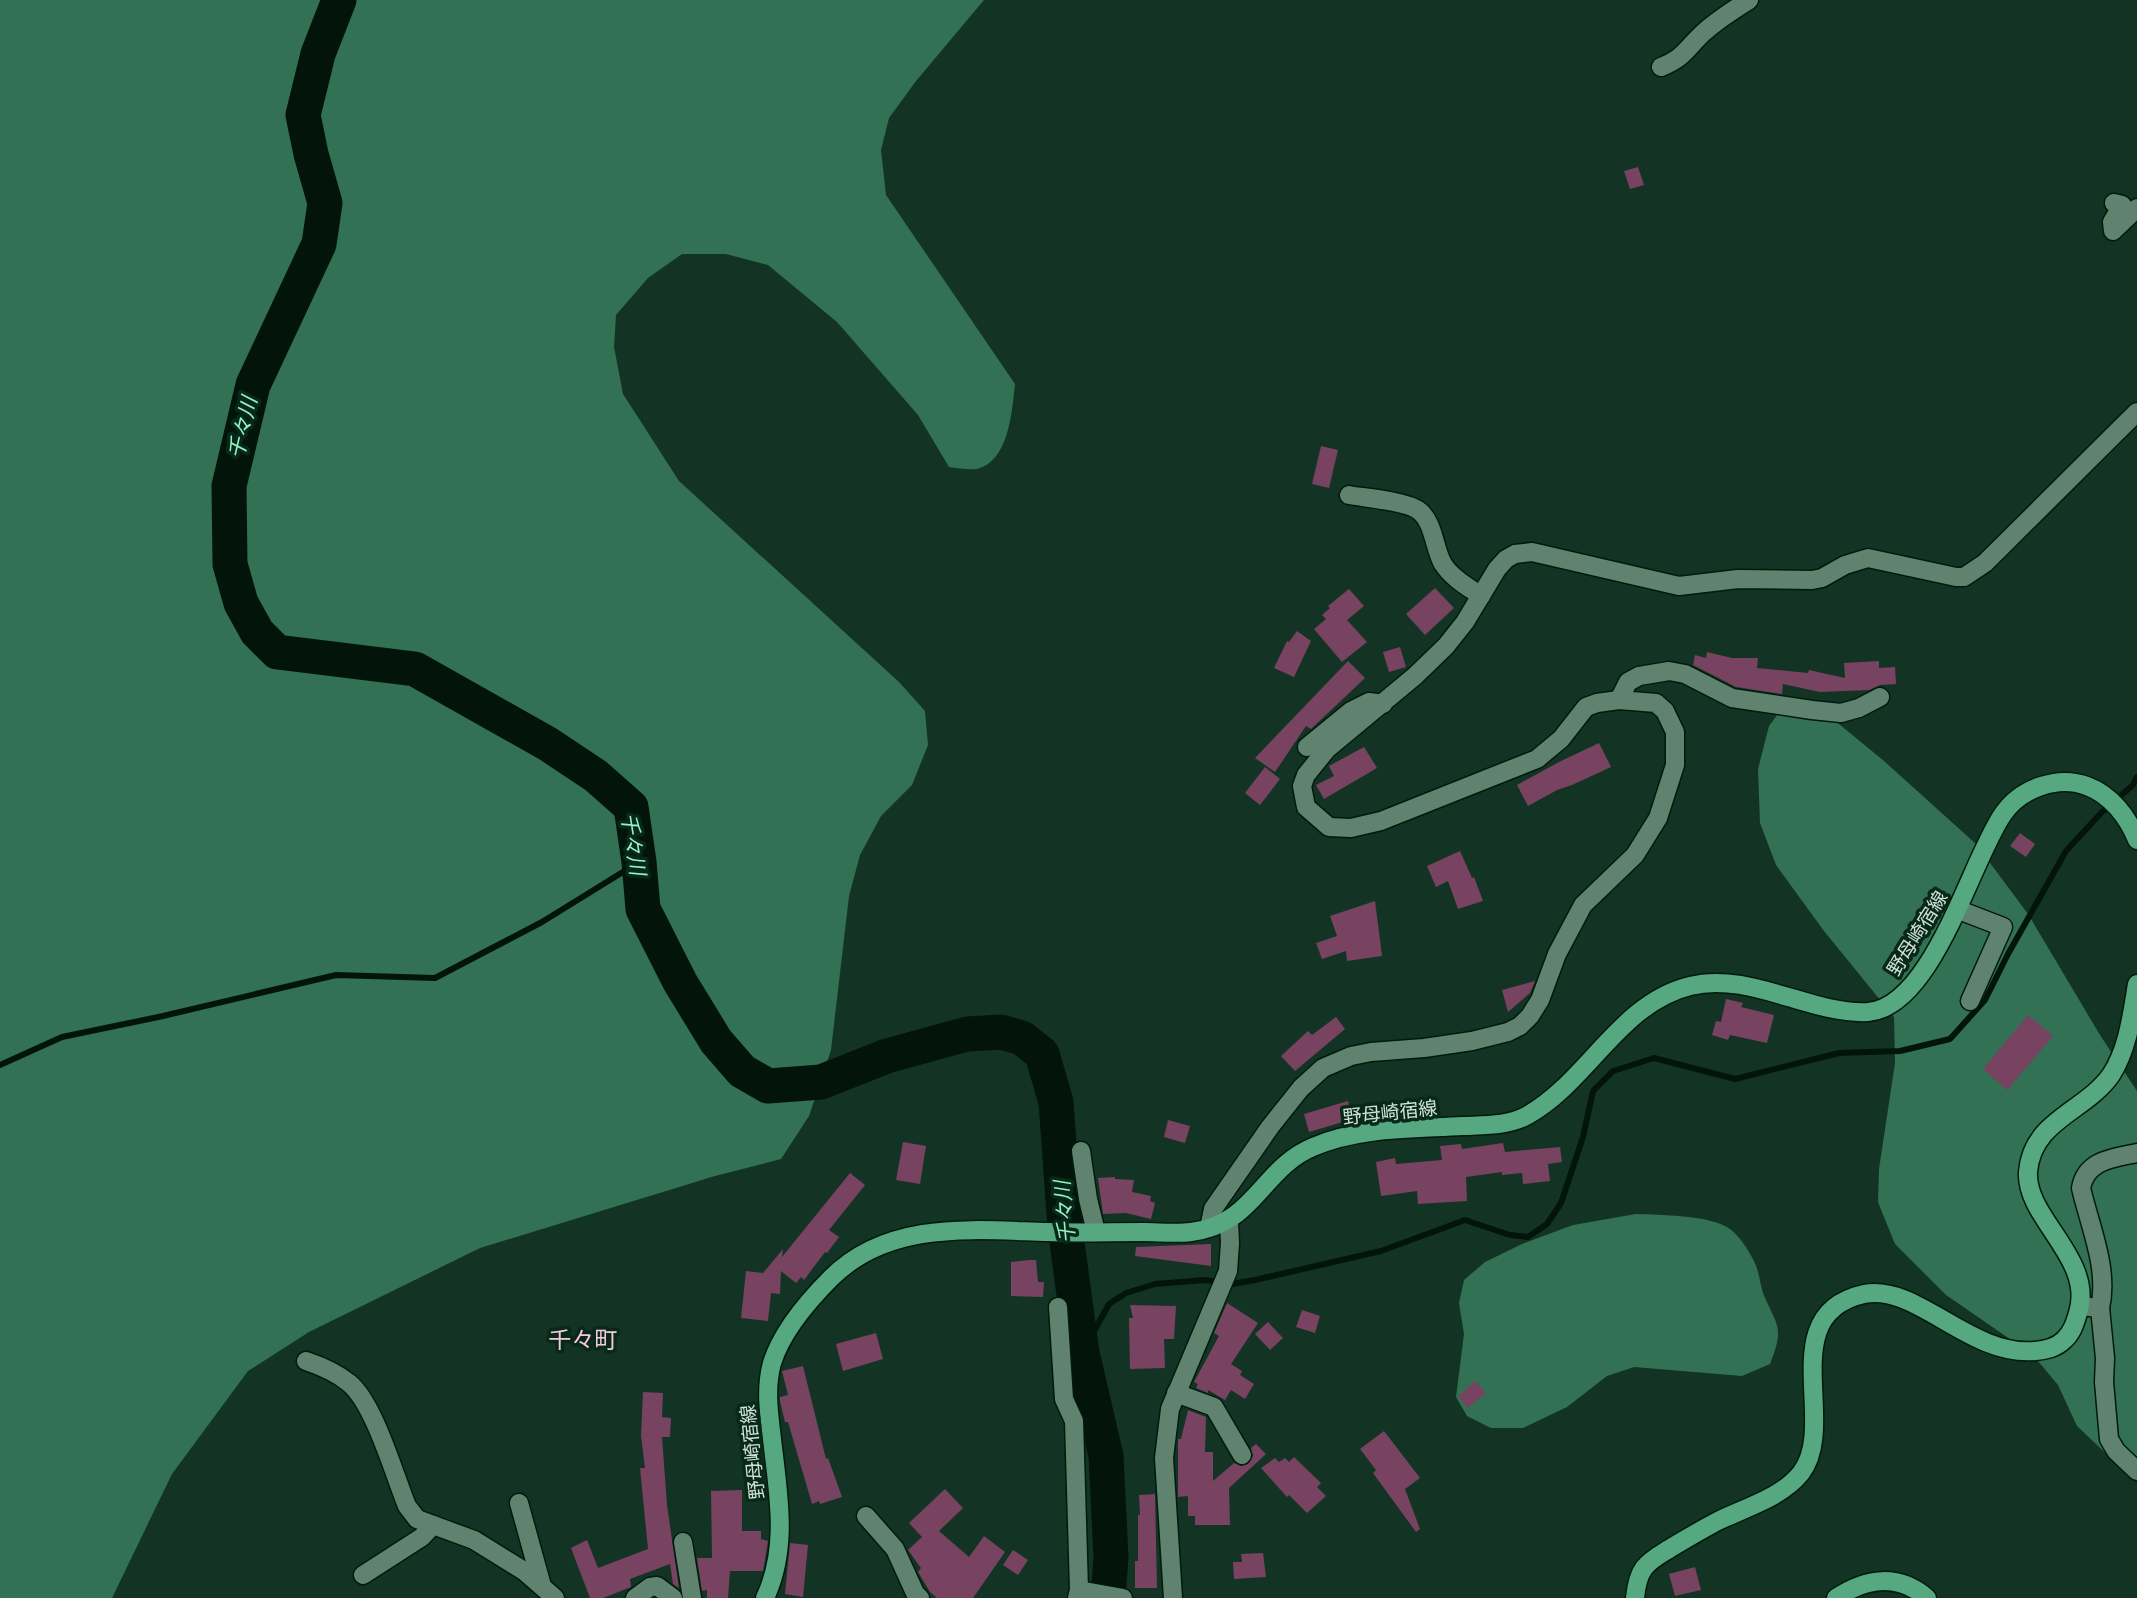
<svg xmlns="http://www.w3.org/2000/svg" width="2137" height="1598" viewBox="0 0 2137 1598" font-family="Montserrat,'Noto Sans JP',sans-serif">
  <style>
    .forest { fill: #327153 }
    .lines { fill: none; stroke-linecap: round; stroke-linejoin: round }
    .stream { stroke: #03150b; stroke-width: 6 }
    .river { stroke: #03150b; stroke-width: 35 }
    .building { fill: #774360 }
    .minor-casing { stroke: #001b0d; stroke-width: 21 }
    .major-casing { stroke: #001b0d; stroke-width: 21 }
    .minor { stroke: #608370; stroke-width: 18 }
    .major { stroke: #56a881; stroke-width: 18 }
    .labels { text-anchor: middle; stroke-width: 7; stroke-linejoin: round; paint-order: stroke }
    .street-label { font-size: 19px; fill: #d0e2d7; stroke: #08291a }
    .water-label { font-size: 21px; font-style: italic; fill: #95f2c1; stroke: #08291a }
    .quarter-label { font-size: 23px; fill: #f6c8e0; stroke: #08291a }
  </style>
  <rect width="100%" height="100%" fill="#133424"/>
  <!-- forest -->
  <g class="forest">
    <path d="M 0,0 L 984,0 L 916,81 L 889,118 L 881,150 L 886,195 L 1015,384 C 1012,411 1009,461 977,469 C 969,470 957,468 949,467 L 918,415 L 837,322 L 768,265 L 726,254 L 682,254 L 648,278 L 616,315 L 614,347 L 623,394 L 679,481 L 899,682 L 925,711 L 928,745 L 912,785 L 881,816 L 860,855 L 849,896 L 831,1050 L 809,1116 L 781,1159 L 715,1176 L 480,1248 L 309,1332 L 248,1371 L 172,1474 L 112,1598 L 0,1598 Z"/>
    <polygon points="1781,710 1822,710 1884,761 1976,844 2028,914 2100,1035 2137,1091 2137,1473 2116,1463 2077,1426 2058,1385 2033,1355 1946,1295 1895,1244 1878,1202 1879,1169 1895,1063 1894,1017 1824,931 1776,865 1760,823 1758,769 1769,726"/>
    <path d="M 1636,1214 C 1660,1215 1706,1215 1727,1227 C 1739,1234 1748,1250 1754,1261 C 1759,1271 1760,1283 1763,1293 C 1777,1327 1785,1326 1770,1364 L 1742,1376 L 1634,1367 L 1607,1376 L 1567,1407 L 1523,1428 L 1491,1428 L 1467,1416 L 1456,1397 L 1464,1334 L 1459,1303 L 1464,1280 L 1485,1262 L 1522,1244 L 1573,1225 Z"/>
  </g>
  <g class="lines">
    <!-- stream -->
    <g class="stream">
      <polyline points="0,1065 62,1037 163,1016 336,975 435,978 542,922 639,862"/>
      <polyline points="1082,1353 1109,1304 1126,1293 1155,1284 1205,1280 1232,1284 1255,1280 1381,1251 1465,1220 1510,1235 1528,1237 1547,1224 1561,1203 1583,1137 1593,1091 1613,1071 1654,1058 1735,1079 1839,1053 1900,1051 1950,1039 1985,1000 2008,954 2066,851 2101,813 2133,785 2137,777"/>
    </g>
    <!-- river -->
    <polyline class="river" points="339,0 318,54 303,115 311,154 325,203 319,244 253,385 229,486 230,564 241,603 257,632 277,652 415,669 548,744 596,776 631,807 639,862 643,909 680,982 716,1041 742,1071 768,1086 821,1082 887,1056 967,1034 1001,1032 1022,1038 1042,1054 1056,1102 1065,1228 1082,1353 1106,1456 1111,1557 1108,1598"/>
  </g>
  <!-- building -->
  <g class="building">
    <polygon points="1638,167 1644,185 1630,189 1624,171"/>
    <polygon points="1321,446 1338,450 1329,488 1312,484"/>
    <polygon points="1435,588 1454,608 1425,635 1406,614"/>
    <polygon points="1349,589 1364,606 1347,620 1367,642 1342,662 1314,629 1326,619 1322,615 1330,608 1328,606"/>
    <polygon points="1297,631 1311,641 1294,677 1274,668 1287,641 1289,642"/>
    <polygon points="1400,647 1406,667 1389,672 1383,652"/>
    <polygon points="1707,652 1732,658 1758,658 1757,668 1808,673 1809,670 1845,678 1844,663 1879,661 1879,668 1895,667 1896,684 1880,685 1869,690 1820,692 1783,684 1782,694 1736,687 1693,665 1695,655 1706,658"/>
    <polygon points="1348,661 1365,678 1311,729 1306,726 1275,772 1255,758"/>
    <polygon points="1599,743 1611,767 1572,785 1557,790 1528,806 1517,785 1559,762"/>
    <polygon points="1364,747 1377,768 1324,799 1316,785 1334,776 1329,766"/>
    <polygon points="1265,767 1280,779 1260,805 1245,793"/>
    <polygon points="2020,833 2035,844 2026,857 2010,846"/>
    <polygon points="1460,851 1472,878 1474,877 1483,901 1458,909 1448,881 1436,887 1427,866"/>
    <polygon points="1375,901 1382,956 1347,961 1346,951 1322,959 1316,943 1337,936 1330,916"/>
    <polygon points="1535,981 1530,993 1508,1012 1502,990"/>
    <polygon points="1726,999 1743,1003 1741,1007 1774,1015 1767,1043 1730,1035 1728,1040 1712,1035 1716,1021 1721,1022"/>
    <polygon points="2028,1015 2053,1036 2007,1090 1983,1069"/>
    <polygon points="1336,1017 1345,1029 1295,1071 1281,1056 1308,1031 1312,1035"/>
    <polygon points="1348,1101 1353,1119 1309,1132 1304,1114"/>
    <polygon points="1168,1120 1190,1126 1185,1143 1164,1137"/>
    <polygon points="903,1142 926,1146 920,1184 896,1180"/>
    <polygon points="1503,1143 1505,1152 1560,1147 1562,1162 1548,1164 1550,1181 1523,1184 1522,1173 1502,1175 1502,1172 1466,1177 1467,1201 1418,1204 1417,1191 1381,1196 1376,1162 1395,1158 1396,1164 1442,1160 1440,1146 1461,1144 1462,1149"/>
    <polygon points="850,1173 865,1185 829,1230 839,1237 827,1253 825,1252 804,1280 801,1277 796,1283 781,1271 780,1294 771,1293 768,1321 741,1318 746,1271 763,1273 783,1249 782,1257"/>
    <polygon points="1115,1177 1115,1179 1134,1180 1132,1192 1151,1196 1150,1201 1155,1203 1151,1219 1126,1213 1103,1214 1098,1178"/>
    <polygon points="1211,1244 1211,1266 1135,1256 1136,1247"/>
    <polygon points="1029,1260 1036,1260 1038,1282 1044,1282 1043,1297 1011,1296 1011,1262"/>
    <polygon points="1227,1303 1258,1323 1231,1364 1242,1371 1240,1375 1254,1384 1245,1399 1231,1390 1225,1400 1208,1390 1208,1393 1196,1388 1198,1384 1194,1382 1219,1336 1214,1333"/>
    <polygon points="1130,1305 1176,1306 1174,1339 1164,1339 1165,1368 1130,1369 1129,1318 1133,1318"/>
    <polygon points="1302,1310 1320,1316 1315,1333 1296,1327"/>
    <polygon points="1268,1322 1283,1338 1270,1350 1255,1334"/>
    <polygon points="876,1333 883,1359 843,1371 836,1344"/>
    <polygon points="803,1366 826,1459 828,1458 842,1497 820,1504 819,1501 812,1504 788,1422 785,1422 780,1401 780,1397 788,1395 782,1371"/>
    <polygon points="1475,1381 1486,1393 1468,1408 1458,1397"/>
    <polygon points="643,1392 663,1393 662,1417 671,1418 670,1437 662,1437 667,1505 679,1588 673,1584 670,1564 630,1579 631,1587 603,1598 590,1598 571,1548 587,1540 598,1568 648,1549 640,1468 645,1468 641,1436"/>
    <polygon points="1188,1410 1206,1417 1205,1452 1213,1452 1213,1481 1234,1463 1241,1466 1248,1464 1253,1456 1251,1448 1256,1444 1266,1454 1229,1488 1230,1525 1195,1525 1195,1516 1188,1516 1188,1496 1178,1497 1178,1439 1181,1439"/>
    <polygon points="1384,1431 1420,1478 1405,1489 1420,1529 1416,1532 1373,1473 1376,1470 1360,1449"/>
    <polygon points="1294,1457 1321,1483 1317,1487 1326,1496 1307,1513 1289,1495 1287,1497 1261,1468 1275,1458 1279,1462 1285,1458 1289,1462"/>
    <polygon points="945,1489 963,1508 939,1531 969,1557 984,1536 1005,1552 973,1598 937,1598 930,1592 918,1572 921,1568 908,1550 922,1537 909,1523"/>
    <polygon points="742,1490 742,1531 761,1531 761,1539 768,1541 763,1571 730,1571 728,1598 707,1598 707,1590 702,1591 697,1558 712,1558 711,1491"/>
    <polygon points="1155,1494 1157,1588 1135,1588 1135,1561 1138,1561 1138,1515 1140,1515 1139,1495"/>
    <polygon points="790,1543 808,1545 803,1597 785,1594"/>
    <polygon points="1013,1550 1028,1560 1018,1575 1003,1565"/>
    <polygon points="1263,1553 1266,1577 1234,1579 1233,1562 1242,1562 1241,1554"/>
    <polygon points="1695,1567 1701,1590 1675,1596 1669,1574"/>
  </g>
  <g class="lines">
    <!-- minor casing -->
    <g class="minor-casing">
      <g id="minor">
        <path d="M 1661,67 C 1684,58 1686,49 1703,33 C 1717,20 1733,10 1749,0"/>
        <polyline points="2114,203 2122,205 2112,222 2113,231 2137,208"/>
        <path d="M 1349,495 C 1366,498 1405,501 1418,510 C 1434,521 1434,549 1443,564 C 1452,578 1468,587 1481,596"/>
        <polyline points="1619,700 1628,682 1639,676 1669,671 1685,674 1732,698 1812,710 1841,713 1859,708 1880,697"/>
        <polyline points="1307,747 1351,711 1369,702 1383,704"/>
        <polyline points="1959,910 2003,927 1970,1001"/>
        <polyline points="1081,1151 1088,1199 1096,1232"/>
        <polyline points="1209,1228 1213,1209 1270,1127 1301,1088 1323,1068 1351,1056 1371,1052 1424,1048 1472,1041 1508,1032 1520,1026 1530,1016 1540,1000 1557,954 1583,905 1635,855 1658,818 1675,765 1675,732 1665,711 1656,703 1619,700 1597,703 1586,707 1561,739 1537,759 1381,821 1351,828 1329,827 1306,807 1302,786 1306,775 1327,749 1415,676 1446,646 1465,622 1497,569 1506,559 1515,554 1532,552 1679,586 1738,579 1812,580 1822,578 1845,565 1868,558 1956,577 1964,577 1985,563 2137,412"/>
        <path d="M 2080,1306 L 2100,1308 C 2109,1269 2090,1227 2081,1188 C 2086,1160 2113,1158 2137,1153"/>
        <polyline points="1058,1307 1064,1399 1074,1421 1079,1590"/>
        <polyline points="2100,1308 2105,1358 2104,1382 2109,1439 2116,1451 2137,1471"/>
        <path d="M 306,1361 C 321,1366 337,1373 349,1383 C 374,1403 394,1474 407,1506 L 417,1519 L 474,1540 L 524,1571 L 555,1598"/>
        <polyline points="1176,1393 1214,1407 1242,1455"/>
        <polyline points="519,1503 542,1586"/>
        <polyline points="866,1516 895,1549 915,1593 920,1598"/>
        <polyline points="683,1542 692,1598"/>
        <polyline points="363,1575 422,1537 433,1525"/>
        <polyline points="635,1598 650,1587 657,1586 673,1598"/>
        <polyline points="1077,1598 1079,1590 1123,1598"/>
        <polyline points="1173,1598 1164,1458 1170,1409 1228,1271 1230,1243 1229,1222"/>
      </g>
    </g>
    <!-- major casing -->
    <g class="major-casing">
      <g id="major">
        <path d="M 765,1598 C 789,1547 778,1493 772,1439 C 769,1413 765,1389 772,1363 C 782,1331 808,1301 831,1278 C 889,1220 973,1230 1048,1232 C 1080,1233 1112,1232 1143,1232 C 1159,1232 1175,1234 1191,1232 C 1254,1225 1262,1168 1313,1147 C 1359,1127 1413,1129 1463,1126 C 1485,1125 1509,1126 1528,1115 C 1588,1081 1620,1003 1690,986 C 1749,971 1811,1015 1868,1012 C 1933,1007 1971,860 2003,814 C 2021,788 2058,775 2087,786 C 2111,795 2128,817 2137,840"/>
        <path d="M 1635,1598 C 1636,1588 1638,1576 1644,1568 C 1650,1560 1661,1554 1669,1549 C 1686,1539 1702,1529 1720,1520 C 1747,1507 1782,1497 1801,1473 C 1839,1424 1773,1314 1864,1294 C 1916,1283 1970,1357 2035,1351 C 2046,1350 2056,1348 2064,1340 C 2072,1333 2075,1323 2078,1313 C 2095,1259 2025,1218 2028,1172 C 2032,1120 2085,1112 2111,1075 C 2128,1049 2132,1014 2137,984"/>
        <path d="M 1836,1598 C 1866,1578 1898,1573 1927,1598"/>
      </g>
    </g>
    <!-- minor -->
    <use href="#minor" class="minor"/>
    <!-- major -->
    <use href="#major" class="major"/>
  </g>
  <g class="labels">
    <!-- street labels -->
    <g class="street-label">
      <text transform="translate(1917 933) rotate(-58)" y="7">野母崎宿線</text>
      <text transform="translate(1390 1112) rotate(-6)" y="7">野母崎宿線</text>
      <text transform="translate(752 1452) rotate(-96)" y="7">野母崎宿線</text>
    </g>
    <!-- water labels -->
    <g class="water-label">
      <text transform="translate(243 428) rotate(-77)" y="7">千々川</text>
      <text transform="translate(633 844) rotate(81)" y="7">千々川</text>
      <text transform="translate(1065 1212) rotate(-95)" y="7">千々川</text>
    </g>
    <!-- quarter labels -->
    <g class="quarter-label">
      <text x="583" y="1348">千々町</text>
    </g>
  </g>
</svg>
